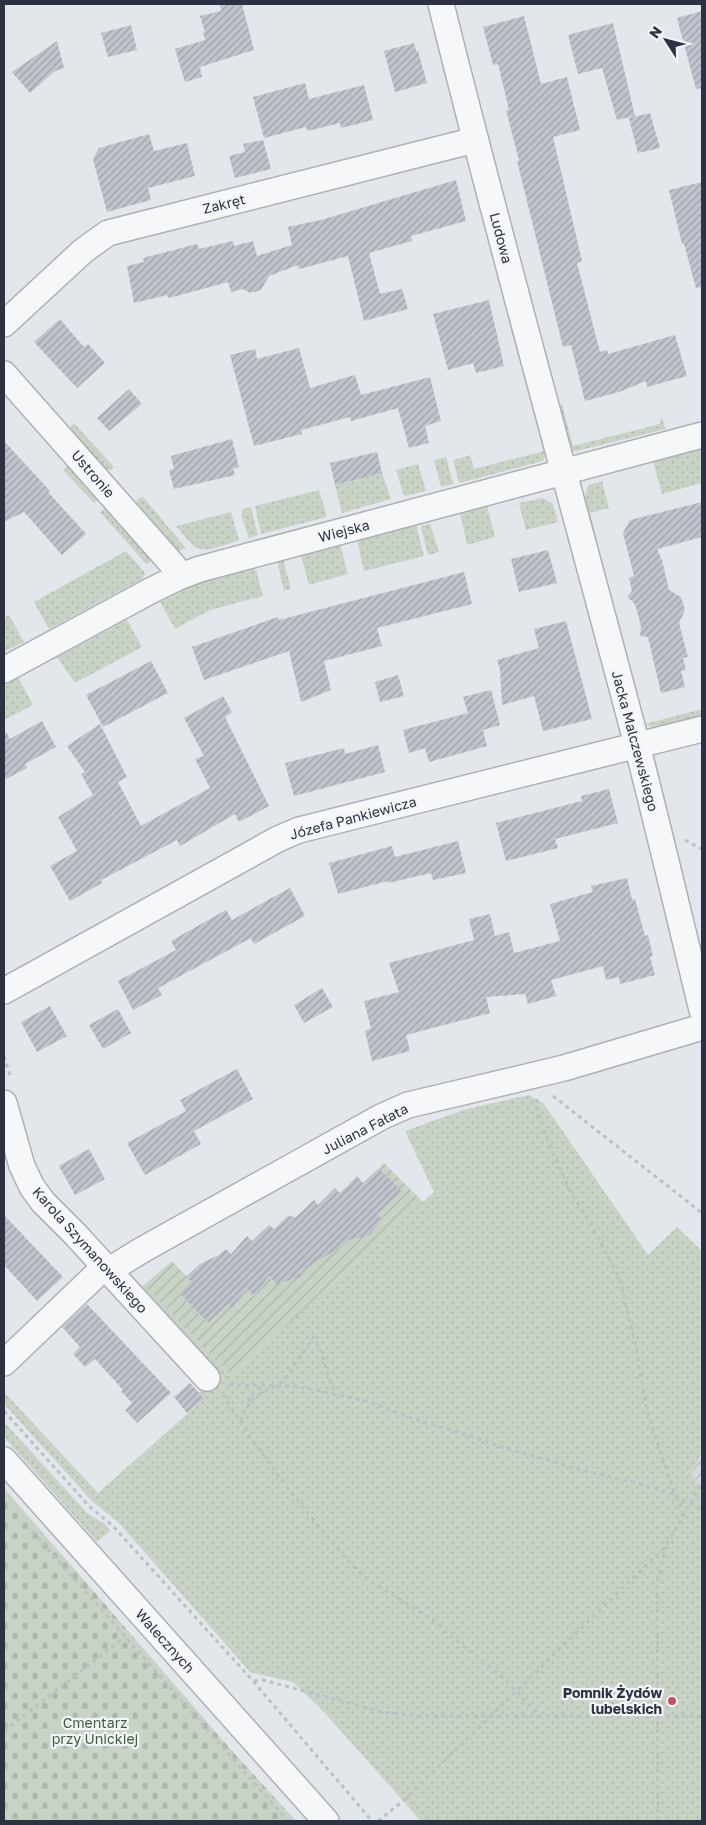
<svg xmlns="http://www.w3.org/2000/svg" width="706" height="1825" viewBox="0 0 706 1825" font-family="'Golos Text',sans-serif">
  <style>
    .industrial { fill: url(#industrial-furrows) }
    .grass { fill: url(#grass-dots) }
    .cemetery { fill: url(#cemetery-stones) }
    .garden { fill: url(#garden-furrows) }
    .building { fill: url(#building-hatch) }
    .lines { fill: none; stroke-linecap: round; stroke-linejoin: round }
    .minor-casing { stroke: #acb0b7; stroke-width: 28 }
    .path { stroke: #bdc0c5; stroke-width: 3; stroke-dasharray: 4 4; stroke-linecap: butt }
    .minor { stroke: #f6f7f9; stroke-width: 25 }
    .poi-dot { fill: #c5535c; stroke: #f3f5f8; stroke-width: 2 }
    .labels { text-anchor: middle; stroke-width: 4.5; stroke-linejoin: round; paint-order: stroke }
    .street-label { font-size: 14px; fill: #2c3241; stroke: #f3f5f8 }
    .poi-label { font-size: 14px; font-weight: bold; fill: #2c3241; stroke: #f3f5f8; text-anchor: end }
    .park-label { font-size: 14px; fill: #3f5c3b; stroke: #f3f5f8 }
  </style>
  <defs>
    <pattern id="industrial-furrows" width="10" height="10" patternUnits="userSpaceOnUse" patternTransform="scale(1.25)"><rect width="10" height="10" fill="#d6d8df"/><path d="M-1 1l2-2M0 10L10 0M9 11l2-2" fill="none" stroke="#b8bac1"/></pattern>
    <pattern id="grass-dots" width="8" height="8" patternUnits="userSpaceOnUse" patternTransform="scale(1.25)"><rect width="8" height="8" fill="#c8d3c5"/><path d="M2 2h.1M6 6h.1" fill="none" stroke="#acb6aa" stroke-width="1.8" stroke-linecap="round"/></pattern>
    <pattern id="cemetery-stones" width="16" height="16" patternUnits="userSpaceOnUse" patternTransform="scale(1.25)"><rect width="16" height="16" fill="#c8d3c5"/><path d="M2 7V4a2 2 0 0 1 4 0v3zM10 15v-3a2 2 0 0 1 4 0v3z" fill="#acb6aa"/></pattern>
    <pattern id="garden-furrows" width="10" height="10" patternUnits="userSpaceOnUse" patternTransform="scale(1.25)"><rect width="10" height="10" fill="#c8d3c5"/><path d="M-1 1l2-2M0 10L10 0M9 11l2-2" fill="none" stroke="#acb6aa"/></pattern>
    <pattern id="building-hatch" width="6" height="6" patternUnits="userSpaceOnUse" patternTransform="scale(1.25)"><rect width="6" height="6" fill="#c1c4cd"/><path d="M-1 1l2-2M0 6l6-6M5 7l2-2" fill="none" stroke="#9da0a8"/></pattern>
  </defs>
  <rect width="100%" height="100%" fill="#e3e6ea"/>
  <!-- industrial -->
  <polygon class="industrial" points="702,1453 702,1490 691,1473"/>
  <!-- grass -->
  <g class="grass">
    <polygon points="562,404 573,446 660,424 661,417 666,429 572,452 569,448 558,406"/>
    <polygon points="74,423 114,467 111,470 106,469 71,431 71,426"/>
    <polygon points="702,449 702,483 662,494 653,461"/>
    <polygon points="544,451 545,457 543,461 459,483 453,460 470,455 474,469"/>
    <polygon points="446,457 453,484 441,487 434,460"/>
    <polygon points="70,464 98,495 97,500 94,503 63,470"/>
    <polygon points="418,464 426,491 404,496 396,470"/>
    <polygon points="382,473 391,499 342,513 335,485"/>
    <polygon points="602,481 609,508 590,513 599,549 595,549 584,498 589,485"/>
    <polygon points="319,490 327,517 261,534 255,506"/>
    <polygon points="143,497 186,548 179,551 137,504 137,500"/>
    <polygon points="543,498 553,504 558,522 526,530 519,503"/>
    <polygon points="487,506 495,537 467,545 460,513"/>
    <polygon points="251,507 258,535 249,538 241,515 243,514 242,509"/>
    <polygon points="105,508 110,508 154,560 146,564 100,512"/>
    <path d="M 231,512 L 239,540 C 231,543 207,552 200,549 C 191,546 183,533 176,526 Z"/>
    <polygon points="416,524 424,556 364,571 357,540"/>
    <polygon points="430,524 439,552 428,555 421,526"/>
    <polygon points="340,544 348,574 309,585 301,555"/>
    <polygon points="126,551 145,573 142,579 49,629 34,602"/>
    <polygon points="283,559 291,589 284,591 277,561"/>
    <polygon points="255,567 263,596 210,610 175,629 160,602 203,581"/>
    <polygon points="9,615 24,642 4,652 4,618"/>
    <polygon points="127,620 142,647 75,683 57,657"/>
    <polygon points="18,677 33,705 4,720 4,685"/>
    <path d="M 702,709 L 702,717 C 688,721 657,733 645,724 Z"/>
    <polygon points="529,1095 544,1104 648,1255 677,1227 702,1251 702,1453 691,1473 702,1490 702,1821 421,1821 323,1711 293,1682 250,1672 119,1523 92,1501 4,1404 4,1392 98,1493 204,1399 190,1383 199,1392 219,1375 139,1289 144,1285 231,1376 434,1192 405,1131 463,1110"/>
    <polygon points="4,1422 87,1513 106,1525 110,1531 97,1542 4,1437"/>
  </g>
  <!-- cemetery -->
  <polygon class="cemetery" points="4,1488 234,1753 296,1821 4,1821"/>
  <!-- garden -->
  <polygon class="garden" points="384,1163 423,1202 231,1376 144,1285 172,1261 193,1283 181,1295 208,1323 221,1310 223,1298 233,1307 232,1306 245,1287 254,1296 267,1275 276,1284 321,1259 333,1239 342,1247 334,1238 381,1219 378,1214 397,1186 379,1168"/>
  <!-- building -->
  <g class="building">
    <polygon points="220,4 242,4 254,50 200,67 202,77 185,82 175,49 205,40 203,32 205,32 200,16 221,11"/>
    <polygon points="702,11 702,88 696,89 677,18"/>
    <polygon points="524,16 541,84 567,77 580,130 553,137 582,261 577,263 600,352 607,350 608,354 675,335 687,376 647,387 646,381 619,392 585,401 571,345 563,347 559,331 517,161 519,160 506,110 509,110 498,64 493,65 483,27"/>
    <polygon points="613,23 635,116 617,120 602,68 578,74 568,35"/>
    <polygon points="131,25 137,50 108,57 101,33"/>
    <polygon points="57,41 64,68 55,71 30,93 12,72"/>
    <polygon points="414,43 416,51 418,51 427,83 395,92 384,51"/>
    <polygon points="305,83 309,99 364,85 373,120 341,128 340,123 308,131 306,127 264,138 253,97"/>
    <polygon points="650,113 660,148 638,153 629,118"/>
    <polygon points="149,134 154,151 187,143 195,176 148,188 151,200 107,212 93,159 99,148"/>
    <polygon points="263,140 271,169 235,178 229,156 245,152 243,144"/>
    <polygon points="456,180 466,221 411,236 412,241 369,253 380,294 402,289 408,309 364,321 348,256 299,269 298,265 269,276 261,290 250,293 243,289 231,292 228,282 169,298 167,295 134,303 127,266 144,262 143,258 197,244 199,249 233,241 234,246 253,241 257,256 292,245 288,227 321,220"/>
    <polygon points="702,182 702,287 696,288 684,244 682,244 669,190"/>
    <polygon points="489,300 504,366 476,373 473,363 448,370 433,314"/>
    <polygon points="60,319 84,347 88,344 105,363 77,388 34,342"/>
    <polygon points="299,348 310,388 355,375 361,395 430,377 441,421 425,426 429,443 409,448 398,408 351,421 350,417 301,430 302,434 254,446 230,355 255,349 257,359"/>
    <polygon points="129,389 142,404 109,431 97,418"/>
    <polygon points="232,439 239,467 233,469 235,475 174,489 169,470 174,469 171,456"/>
    <polygon points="4,441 50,491 48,492 86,534 62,555 24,512 4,522"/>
    <polygon points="377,452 382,473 335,485 330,463"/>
    <polygon points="702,502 702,537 657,549 662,560 669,590 681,597 685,610 679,623 688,657 683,658 686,670 681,671 685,687 661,693 648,637 640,636 641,626 635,604 627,597 632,591 629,578 634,576 623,533 630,520"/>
    <polygon points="548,550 557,583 519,592 511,559"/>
    <polygon points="464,572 472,604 377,628 382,646 324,661 331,690 301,702 289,651 204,680 192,647 278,617 279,620"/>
    <polygon points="566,621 592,719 543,731 534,696 502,705 500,670 497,660 539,648 534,629"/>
    <polygon points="151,661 168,693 103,727 86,695"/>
    <polygon points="398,675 404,696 380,702 375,682"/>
    <polygon points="491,690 500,725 483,730 487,746 429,762 425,748 409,753 403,730 468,713 463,697"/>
    <polygon points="223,696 232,712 225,717 269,806 239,822 235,814 180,846 177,840 101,880 102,883 70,901 50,866 77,851 58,817 93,795 81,774 85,772 67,746 100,724 127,777 118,782 141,826 210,788 195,759 204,756 184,718"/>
    <polygon points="42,721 56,747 25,764 27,768 4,780 4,729 10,739"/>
    <polygon points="378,745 385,772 294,796 285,763 344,748 345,754"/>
    <polygon points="609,789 618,823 555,839 558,848 506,861 496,823 582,801 581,796"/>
    <polygon points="458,841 466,873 433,880 431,873 388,883 388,881 338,894 329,863 392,846 395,857"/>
    <polygon points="627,878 632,900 635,899 645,936 648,935 653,956 650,957 655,975 620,984 619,977 606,980 603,966 551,980 556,996 528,1004 525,994 486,997 490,1013 406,1035 410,1051 372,1061 365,1031 371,1028 364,1001 399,992 389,963 474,940 469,919 490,914 495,936 509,932 514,953 560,941 550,904 593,892 591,886"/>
    <polygon points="290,888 305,916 254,944 251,938 158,988 162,995 133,1010 118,981 176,950 171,941 226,910 232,920"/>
    <polygon points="322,988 333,1007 304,1023 294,1005"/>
    <polygon points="50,1006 67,1036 37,1052 21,1022"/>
    <polygon points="118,1009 131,1033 103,1049 89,1025"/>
    <polygon points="237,1069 253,1099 194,1131 201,1144 145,1175 127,1143 186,1111 180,1100"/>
    <polygon points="89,1149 105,1179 75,1195 59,1166"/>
    <polygon points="379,1168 402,1191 378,1214 382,1219 370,1235 348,1240 345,1244 303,1270 298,1272 303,1276 276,1284 269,1276 254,1296 246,1288 232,1308 228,1304 208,1323 181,1295 193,1283 186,1277 200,1264 219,1255 226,1249 231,1254 247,1236 252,1241 269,1225 274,1229 288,1216 296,1217 314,1200 318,1205 335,1188 340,1193 357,1176 363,1183"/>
    <polygon points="4,1215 63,1277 37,1301 4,1265"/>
    <polygon points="87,1304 171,1393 137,1423 125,1410 132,1403 121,1391 123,1390 95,1359 85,1367 73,1354 80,1347 62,1327"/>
    <polygon points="190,1383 204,1399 187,1413 174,1397"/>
  </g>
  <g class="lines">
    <!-- minor casing -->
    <g class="minor-casing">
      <g id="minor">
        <path d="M 441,4 C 502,250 571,495 636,741 C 659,830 680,920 702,1010"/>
        <polyline points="4,324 83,251 108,233 475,140"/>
        <polyline points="4,374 173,565 181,576"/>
        <polyline points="4,670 152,590 181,576 200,569 702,435"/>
        <polyline points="4,991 278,839 299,830 702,729"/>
        <polyline points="4,1103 22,1166 32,1187 43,1202 75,1234 207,1378"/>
        <polyline points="108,1271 142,1250 381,1117 408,1105 564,1068 702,1027"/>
        <polyline points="4,1363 96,1275"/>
        <polyline points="4,1460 326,1821"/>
      </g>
    </g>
    <!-- path -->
    <g class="path">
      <polyline points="685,840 702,849"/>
      <polyline points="4,1056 11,1079"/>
      <polyline points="553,1096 702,1213"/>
      <polyline points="537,1099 536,1107 547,1139 571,1193 589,1221 619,1277 636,1347 647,1411 675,1495 702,1510"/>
      <polyline points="229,1385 295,1386 349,1397 373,1403 419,1421 462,1433 507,1449 552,1461 575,1469 637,1483 675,1495 681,1506 683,1517"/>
      <polyline points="223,1394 246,1431 289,1490 348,1561 364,1577 438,1623 448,1634 499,1674 540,1715"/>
      <polyline points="249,1402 249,1397 263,1385"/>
      <polyline points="4,1411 89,1506 113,1526 253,1681 372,1821"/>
      <path d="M 240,1421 L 245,1410 L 254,1397 L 282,1382 L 314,1337 C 325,1354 325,1377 337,1395"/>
      <polyline points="32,1531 288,1821"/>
      <polyline points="254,1681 263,1680 382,1712 420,1716 702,1716"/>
      <polyline points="4,1731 125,1637"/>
      <polyline points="378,1821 403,1801 666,1546 702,1483"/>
      <polyline points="658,1821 657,1583 666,1547"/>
    </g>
    <!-- minor -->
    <use href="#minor" class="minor"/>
  </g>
  <!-- markers -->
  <circle class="poi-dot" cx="672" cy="1701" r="5"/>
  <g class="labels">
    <!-- street labels -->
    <g class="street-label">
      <text transform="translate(224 204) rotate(-14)" y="5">Zakręt</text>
      <text transform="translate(501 238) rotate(75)" y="5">Ludowa</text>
      <text transform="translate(93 474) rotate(49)" y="5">Ustronie</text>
      <text transform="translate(344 531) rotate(-15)" y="5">Wiejska</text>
      <text transform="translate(635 741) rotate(75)" y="5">Jacka Malczewskiego</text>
      <text transform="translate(353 818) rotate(-15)" y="5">Józefa Pankiewicza</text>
      <text transform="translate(365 1129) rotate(-27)" y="5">Juliana Fałata</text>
      <text transform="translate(90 1250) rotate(48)" y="5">Karola Szymanowskiego</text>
      <text transform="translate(165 1641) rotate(48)" y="5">Walecznych</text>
    </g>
    <!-- poi labels -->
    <g class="poi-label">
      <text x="662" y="1698">Pomnik Żydów<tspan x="662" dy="16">lubelskich</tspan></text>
    </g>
    <!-- park labels -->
    <g class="park-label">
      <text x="95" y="1728">Cmentarz<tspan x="95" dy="16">przy Unickiej</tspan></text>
    </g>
  </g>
  <!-- border -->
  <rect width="706" height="1825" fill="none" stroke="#2c3241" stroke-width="10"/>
  <!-- north arrow -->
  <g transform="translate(666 40) rotate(306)" stroke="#f3f5f8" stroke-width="4" paint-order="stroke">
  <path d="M0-4L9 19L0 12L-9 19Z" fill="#2c3241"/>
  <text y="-8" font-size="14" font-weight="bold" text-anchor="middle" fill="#2c3241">N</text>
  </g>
</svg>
